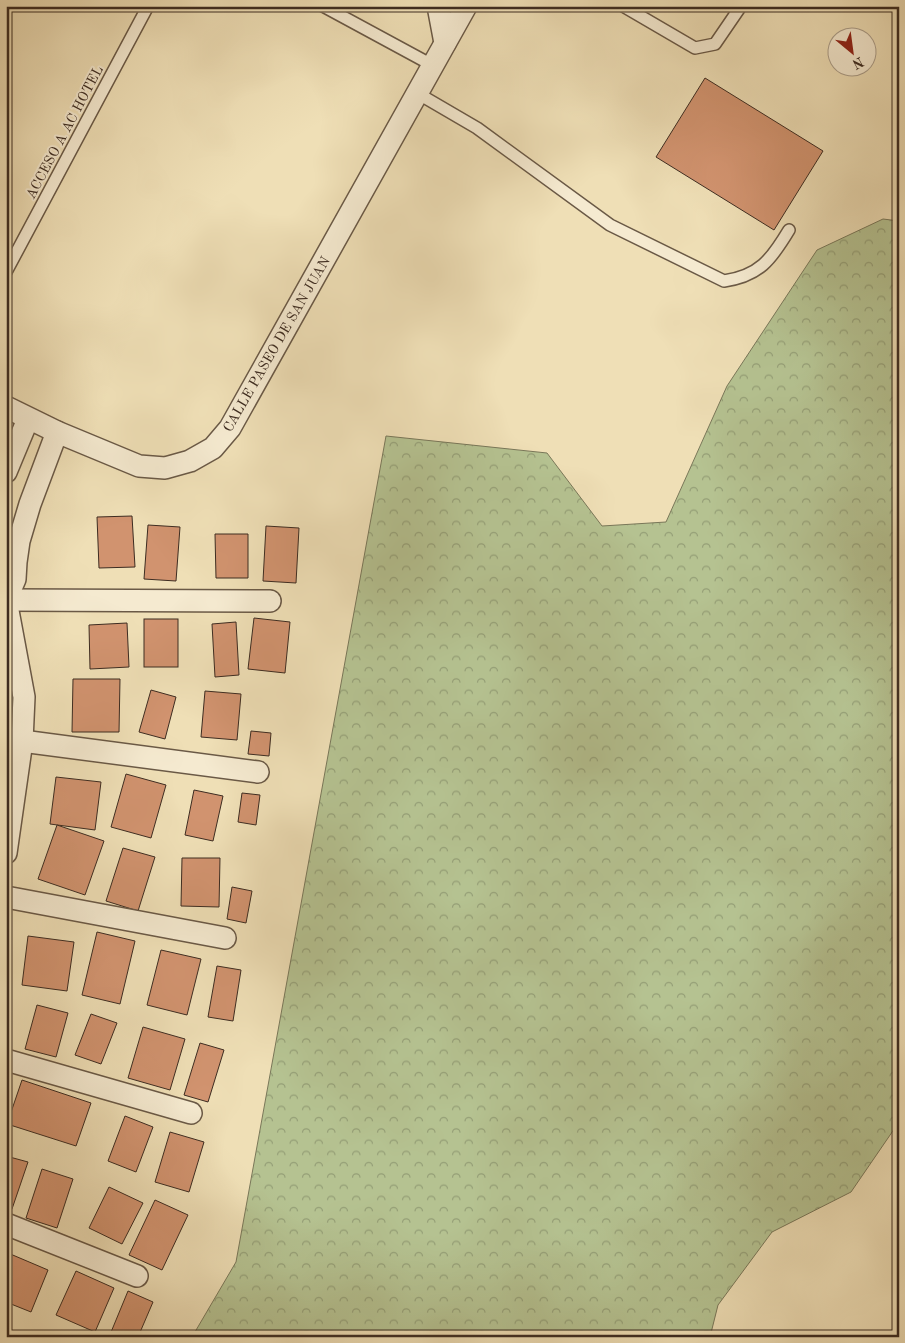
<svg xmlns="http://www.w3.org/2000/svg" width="905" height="1343" viewBox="0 0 905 1343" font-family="'Old Standard TT',serif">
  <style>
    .forest { fill: url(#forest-crowns); stroke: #797759 }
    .building { fill: #d1936f; stroke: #3d2c21 }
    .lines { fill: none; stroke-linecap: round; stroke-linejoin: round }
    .lane-casing { stroke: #6a5946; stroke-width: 14 }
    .street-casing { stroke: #6a5946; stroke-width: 24 }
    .lane { stroke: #f5ead0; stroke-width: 11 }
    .street { stroke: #f5ead0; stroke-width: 21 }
    .labels { text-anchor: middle; stroke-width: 4; stroke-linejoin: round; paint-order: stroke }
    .street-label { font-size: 14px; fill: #3d2c21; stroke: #f5ead0 }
  </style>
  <defs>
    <pattern id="forest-crowns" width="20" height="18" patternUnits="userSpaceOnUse" patternTransform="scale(1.25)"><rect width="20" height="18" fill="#b5c291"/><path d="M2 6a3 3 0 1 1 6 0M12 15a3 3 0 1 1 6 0" fill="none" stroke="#949e76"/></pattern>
  </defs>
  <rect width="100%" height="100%" fill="#efdfb6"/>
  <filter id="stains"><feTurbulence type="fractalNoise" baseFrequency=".004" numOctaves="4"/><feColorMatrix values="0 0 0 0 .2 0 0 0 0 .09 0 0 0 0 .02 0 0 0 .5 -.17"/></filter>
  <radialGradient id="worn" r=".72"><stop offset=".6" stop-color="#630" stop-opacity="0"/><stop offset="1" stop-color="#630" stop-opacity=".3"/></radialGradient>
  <!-- forest -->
  <polygon class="forest" points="883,219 899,221 899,1122 851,1192 772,1232 718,1305 710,1337 192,1337 236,1262 386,436 547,453 602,526 666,522 727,386 817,250"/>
  <!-- building -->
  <g class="building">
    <polygon points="705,78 823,151 774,230 656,157"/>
    <polygon points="132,516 135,567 99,568 97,517"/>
    <polygon points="148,525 180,527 176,581 144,579"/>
    <polygon points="266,526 299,528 296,583 263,581"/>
    <polygon points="215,534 248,534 248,578 216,578"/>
    <polygon points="254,618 290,622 285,673 248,669"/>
    <rect x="144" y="619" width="34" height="48"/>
    <polygon points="236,622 239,675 215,677 212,624"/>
    <polygon points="127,623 129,667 90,669 89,625"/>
    <polygon points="73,679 120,679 119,732 72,732"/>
    <polygon points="151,690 176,697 165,739 139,732"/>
    <polygon points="205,691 241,694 237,740 201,737"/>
    <polygon points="251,731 271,733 269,756 248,754"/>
    <polygon points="126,774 166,785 151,838 111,827"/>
    <polygon points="56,777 101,782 95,830 50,824"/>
    <polygon points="194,790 223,796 213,841 185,835"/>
    <polygon points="242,793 260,795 256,825 238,822"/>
    <polygon points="57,825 104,841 85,895 38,879"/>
    <polygon points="123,848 155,857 138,911 106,901"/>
    <polygon points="182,858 220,858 219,907 181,906"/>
    <polygon points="232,887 252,891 246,923 227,919"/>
    <polygon points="97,932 135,941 120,1004 82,995"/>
    <polygon points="28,936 74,942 67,991 22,985"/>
    <polygon points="161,950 201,959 187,1015 147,1005"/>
    <polygon points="217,966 241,970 233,1021 208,1017"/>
    <polygon points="37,1005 68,1013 56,1057 25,1049"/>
    <polygon points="91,1014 117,1023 101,1064 75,1055"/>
    <polygon points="143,1027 185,1039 170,1090 128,1078"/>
    <polygon points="200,1043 224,1050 208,1102 184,1095"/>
    <polygon points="22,1080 91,1103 76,1146 7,1124"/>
    <polygon points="125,1116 153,1127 136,1172 108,1161"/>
    <polygon points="170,1132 204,1142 189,1192 155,1182"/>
    <polygon points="6,1156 28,1162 12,1209 6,1207"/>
    <polygon points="42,1169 73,1179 57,1228 26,1218"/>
    <polygon points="109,1187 143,1203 122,1244 89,1228"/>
    <polygon points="155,1200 188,1215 162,1270 129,1255"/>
    <polygon points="8,1253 48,1270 31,1312 6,1302 6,1258"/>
    <polygon points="76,1271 114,1288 95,1332 56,1315"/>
    <polygon points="128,1291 153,1302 138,1337 109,1337"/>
  </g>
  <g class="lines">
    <!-- lane casing -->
    <g class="lane-casing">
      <g id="lane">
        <polyline points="323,6 432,65"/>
        <polyline points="623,6 695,48 715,44 741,6"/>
        <path d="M 417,93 L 477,128 L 610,225 L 724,281 C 759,276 771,260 789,230"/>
        <polyline points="6,272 148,6"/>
      </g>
    </g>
    <!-- street casing -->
    <g class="street-casing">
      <g id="street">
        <polyline points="438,6 445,43"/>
        <polyline points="6,407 57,432 139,466 165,468 190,461 213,448 230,428 466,6"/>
        <polyline points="6,472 28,419"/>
        <polyline points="6,600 270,601"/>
        <polyline points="6,600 24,697 22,741 6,853"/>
        <polyline points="6,600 15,579 16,562 19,541 30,504 57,432"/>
        <polyline points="22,741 258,772"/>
        <polyline points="6,897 225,938"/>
        <polyline points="6,1060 191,1113"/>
        <polyline points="6,1224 137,1276"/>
      </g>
    </g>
    <!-- lane -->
    <use href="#lane" class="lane"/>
    <!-- street -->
    <use href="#street" class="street"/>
  </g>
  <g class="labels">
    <!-- street labels -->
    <g class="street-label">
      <text transform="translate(64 132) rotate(-62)" y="5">ACCESO A AC HOTEL</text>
      <text transform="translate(276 344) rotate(-60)" y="5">CALLE PASEO DE SAN JUAN</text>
    </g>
  </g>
  <!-- margin -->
  <rect width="905" height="1343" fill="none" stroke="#efdfb6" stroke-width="25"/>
  <rect x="8" y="8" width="890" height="1328" fill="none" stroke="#3d2c21" stroke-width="2.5"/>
  <rect x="12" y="12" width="880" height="1318" fill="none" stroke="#3d2c21"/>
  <!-- north arrow -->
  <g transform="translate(852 52) rotate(151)"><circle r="24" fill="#f5ead0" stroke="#ab9e8a"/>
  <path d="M0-4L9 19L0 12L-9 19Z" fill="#8f2418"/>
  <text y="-8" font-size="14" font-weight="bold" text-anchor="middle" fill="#3d2c21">N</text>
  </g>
  <rect width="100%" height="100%" filter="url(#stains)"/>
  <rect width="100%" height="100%" fill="url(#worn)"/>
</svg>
